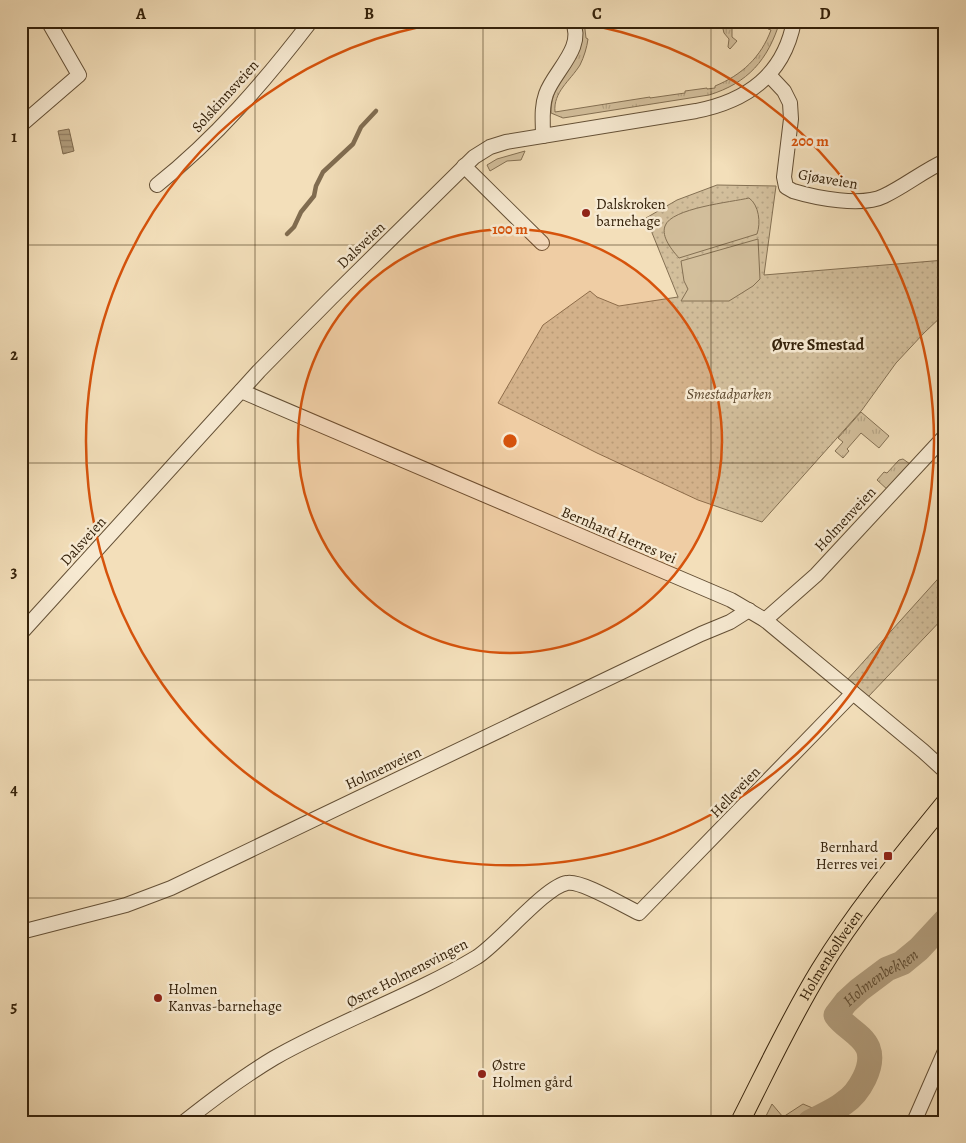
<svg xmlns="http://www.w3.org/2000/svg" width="966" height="1143" viewBox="0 0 966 1143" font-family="Alegreya,serif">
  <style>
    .grass { fill: url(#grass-tufts); stroke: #847053 }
    .park { fill: url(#park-dots); stroke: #847053 }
    .garden { fill: #d3bf9c; stroke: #847053 }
    .water { fill: url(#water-rules); stroke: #806c50 }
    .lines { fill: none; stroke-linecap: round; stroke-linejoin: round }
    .stream { stroke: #806c50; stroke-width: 4.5 }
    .river { stroke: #b29e7e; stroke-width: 25 }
    .minor-casing { stroke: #645036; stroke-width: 16 }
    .major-casing { stroke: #34210a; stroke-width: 20 }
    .minor { stroke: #f7ead2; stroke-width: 14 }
    .major { stroke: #f3dfba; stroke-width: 18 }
    .grid { fill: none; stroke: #34210a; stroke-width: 1; stroke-opacity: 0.55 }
    .ring { fill: none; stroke: #d6530c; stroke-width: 2.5 }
    .poi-dot { fill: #8f2418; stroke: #f7ead2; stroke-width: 2 }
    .labels { text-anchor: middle; stroke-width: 5; stroke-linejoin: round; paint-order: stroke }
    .street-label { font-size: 15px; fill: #34210a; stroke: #f7ead2 }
    .poi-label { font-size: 15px; fill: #34210a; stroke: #f7ead2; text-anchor: start }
    .park-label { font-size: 15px; font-style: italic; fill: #5c482e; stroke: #f7ead2 }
    .neighbourhood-label { font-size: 16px; font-weight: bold; fill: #34210a; stroke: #f7ead2 }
    .water-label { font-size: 16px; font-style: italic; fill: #604d33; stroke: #f7ead2 }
    .centre { fill: #d6530c; stroke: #f7ead2; stroke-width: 2.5 }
    .ring-label { font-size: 15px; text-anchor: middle; font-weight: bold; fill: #d6530c; stroke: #f7ead2; stroke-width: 5; stroke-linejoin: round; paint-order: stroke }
    .neatline { fill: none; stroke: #34210a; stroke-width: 2 }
    .grid-label { font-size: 16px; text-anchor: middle; font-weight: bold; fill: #34210a }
  </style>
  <defs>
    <pattern id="grass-tufts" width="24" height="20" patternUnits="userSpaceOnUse" patternTransform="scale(1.25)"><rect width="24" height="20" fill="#d3bf9c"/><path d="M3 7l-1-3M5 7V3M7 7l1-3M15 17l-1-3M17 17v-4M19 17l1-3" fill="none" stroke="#b6a485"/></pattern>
    <pattern id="park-dots" width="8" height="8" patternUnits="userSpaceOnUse" patternTransform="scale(1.25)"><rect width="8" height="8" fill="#d3bf9c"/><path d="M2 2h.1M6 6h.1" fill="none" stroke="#b6a485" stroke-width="1.8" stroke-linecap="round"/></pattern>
    <pattern id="water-rules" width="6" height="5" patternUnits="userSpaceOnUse" patternTransform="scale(1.25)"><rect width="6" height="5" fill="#b29e7e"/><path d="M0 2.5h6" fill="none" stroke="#928065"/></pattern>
  </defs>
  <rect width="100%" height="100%" fill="#f3dfba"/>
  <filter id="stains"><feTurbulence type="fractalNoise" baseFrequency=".004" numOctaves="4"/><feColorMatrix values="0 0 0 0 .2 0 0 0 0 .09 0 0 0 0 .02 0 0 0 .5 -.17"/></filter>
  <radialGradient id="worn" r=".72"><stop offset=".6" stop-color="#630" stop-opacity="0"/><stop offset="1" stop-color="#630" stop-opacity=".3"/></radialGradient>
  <!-- grass -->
  <g class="grass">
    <path d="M 580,21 L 584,21 L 586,38 L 588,39 C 587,47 584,57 580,65 C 570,81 553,92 555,112 L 650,97 L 650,98 L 685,93 L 685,91 L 707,88 L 707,89 L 715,88 L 715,86 C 742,75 761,57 771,30 L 768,29 L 770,24 L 754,21 L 780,21 C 768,60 748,83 709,95 L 563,118 L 551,113 C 550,74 590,63 580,21 Z"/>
    <polygon points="729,21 751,21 751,23 747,22 745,26 732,27 732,37 737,41 730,49 728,47 729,39 724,33 723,29"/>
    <polygon points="861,412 889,436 879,448 861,433 847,449 849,451 843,458 835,451 843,442 838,438"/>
    <polygon points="903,459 910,464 889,491 877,480 884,472 887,473 899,460"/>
    <polygon points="772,1104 783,1117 803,1104 846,1122 763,1122"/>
  </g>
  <!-- park -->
  <g class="park">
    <polygon points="717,185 776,186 764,275 945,260 945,313 924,333 896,363 862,410 762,522 698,500 597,453 498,403 543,325 590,291 597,297 619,306 678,297 646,218 677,200"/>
    <polygon points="945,571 945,616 868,697 847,680"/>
  </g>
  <!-- garden -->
  <g class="garden">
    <polygon points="525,151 521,160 507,161 490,171 487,165 497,159"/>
    <path d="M 749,198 C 759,205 761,223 757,234 L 679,258 C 672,250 661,237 665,226 C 671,208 732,202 749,198 Z"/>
    <polygon points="758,239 760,279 753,286 729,301 681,301 688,289 684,281 681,261"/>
  </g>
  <!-- water -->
  <polygon class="water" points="69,129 74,151 63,154 58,131"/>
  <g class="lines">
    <!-- stream -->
    <polyline class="stream" points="287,234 294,227 301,212 314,196 316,186 323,172 353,144 361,127 376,111"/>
    <!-- river -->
    <path class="river" id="s1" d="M 810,1122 C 821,1116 834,1111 844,1103 C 859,1093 875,1066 868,1048 C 862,1034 844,1027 836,1015 L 846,1002 L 859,990 L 887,969 L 902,963 L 919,949 L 945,921"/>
    <!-- minor casing -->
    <g class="minor-casing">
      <g id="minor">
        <path d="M 769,75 L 784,91 L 790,103 L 791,119 L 784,177 L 786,187 L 793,191 C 816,198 862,207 884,196 C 905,186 923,171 945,161"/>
        <polyline points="21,125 79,75 48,21"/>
        <path d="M 543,136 C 543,121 541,108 546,94 C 554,71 586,47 572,21"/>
        <polyline points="464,166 542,243"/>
        <path d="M 157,185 C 216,138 265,81 311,21"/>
        <polyline points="241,391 731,600 765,620 923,751 945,771"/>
        <polyline points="765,620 816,575 945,436"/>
        <path d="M 21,633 L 259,371 L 331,298 L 474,157 L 490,147 L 506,142 L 696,111 C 747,101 784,75 794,21"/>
        <polyline points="21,932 126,905 171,888 701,634 730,622 749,610"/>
        <path d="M 184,1122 C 213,1099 242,1077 274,1058 C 339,1021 412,996 477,957 C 500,942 546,886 567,883 C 581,880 624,906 639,913 L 853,693"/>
        <polyline points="914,1122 945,1051"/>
      </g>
    </g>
    <!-- major casing -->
    <g class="major-casing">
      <g id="major">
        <path id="s2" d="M 740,1122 C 766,1071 790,1019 820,970 C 856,911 901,857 945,803"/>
      </g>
    </g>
    <!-- minor -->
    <use href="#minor" class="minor"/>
    <!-- major -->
    <use href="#major" class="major"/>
  </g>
  <!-- grid -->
  <path class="grid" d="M 255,21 L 255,1122M 483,21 L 483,1122M 711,21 L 711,1122M 21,245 L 945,245M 21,463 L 945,463M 21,680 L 945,680M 21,898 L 945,898"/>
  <!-- distance rings -->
  <circle cx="510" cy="441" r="212" fill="#d6530c" fill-opacity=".12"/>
  <g class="ring">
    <circle cx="510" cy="441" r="212"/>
    <path d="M573 22A424 424 0 1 1 447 22"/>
  </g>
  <!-- markers -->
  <g class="poi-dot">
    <circle cx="586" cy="213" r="5"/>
    <rect x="883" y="851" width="10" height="10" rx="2.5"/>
    <circle cx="158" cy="998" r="5"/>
    <circle cx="482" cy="1074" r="5"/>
  </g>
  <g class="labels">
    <!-- street labels -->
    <g class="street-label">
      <text transform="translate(225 96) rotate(-48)" y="5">Solskinnsveien</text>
      <text transform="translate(828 179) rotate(10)" y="5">Gjøaveien</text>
      <text transform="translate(361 245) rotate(-44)" y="5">Dalsveien</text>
      <text transform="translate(845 519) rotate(-47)" y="5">Holmenveien</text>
      <text transform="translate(619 535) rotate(23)" y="5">Bernhard Herres vei</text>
      <text transform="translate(83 541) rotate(-48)" y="5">Dalsveien</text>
      <text transform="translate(383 768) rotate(-25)" y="5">Holmenveien</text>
      <text transform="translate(735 792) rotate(-46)" y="5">Helleveien</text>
      <text dy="5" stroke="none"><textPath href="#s2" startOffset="190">Holmenkollveien</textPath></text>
      <text transform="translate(407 973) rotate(-27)" y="5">Østre Holmensvingen</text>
    </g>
    <!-- poi labels -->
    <g class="poi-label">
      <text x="596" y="209">Dalskroken<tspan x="596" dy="17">barnehage</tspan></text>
      <text x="878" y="852" text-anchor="end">Bernhard<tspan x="878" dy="17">Herres vei</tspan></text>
      <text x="168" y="994">Holmen<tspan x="168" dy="17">Kanvas-barnehage</tspan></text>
      <text x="492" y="1070">Østre<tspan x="492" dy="17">Holmen gård</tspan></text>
    </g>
    <!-- park labels -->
    <g class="park-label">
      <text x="729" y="399">Smestadparken</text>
    </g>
    <!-- neighbourhood labels -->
    <g class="neighbourhood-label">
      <text x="818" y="350">Øvre Smestad</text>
    </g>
    <!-- water labels -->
    <g class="water-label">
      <text dy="6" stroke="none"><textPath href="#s1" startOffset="208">Holmenbekken</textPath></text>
    </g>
  </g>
  <circle cx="510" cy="441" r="8" class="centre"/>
  <g class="ring-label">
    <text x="810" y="146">200 m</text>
    <text x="510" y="234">100 m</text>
  </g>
  <!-- margin -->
  <rect width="966" height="1143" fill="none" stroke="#f3dfba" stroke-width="55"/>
  <rect x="28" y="28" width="910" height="1088" class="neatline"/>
  <g class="grid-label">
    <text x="141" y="19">A</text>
    <text x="369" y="19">B</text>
    <text x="597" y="19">C</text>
    <text x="825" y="19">D</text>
    <text x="14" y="142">1</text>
    <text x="14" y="360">2</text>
    <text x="14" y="577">3</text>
    <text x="14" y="795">4</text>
    <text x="14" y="1012">5</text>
  </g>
  <rect width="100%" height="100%" filter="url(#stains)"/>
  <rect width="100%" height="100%" fill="url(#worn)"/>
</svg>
